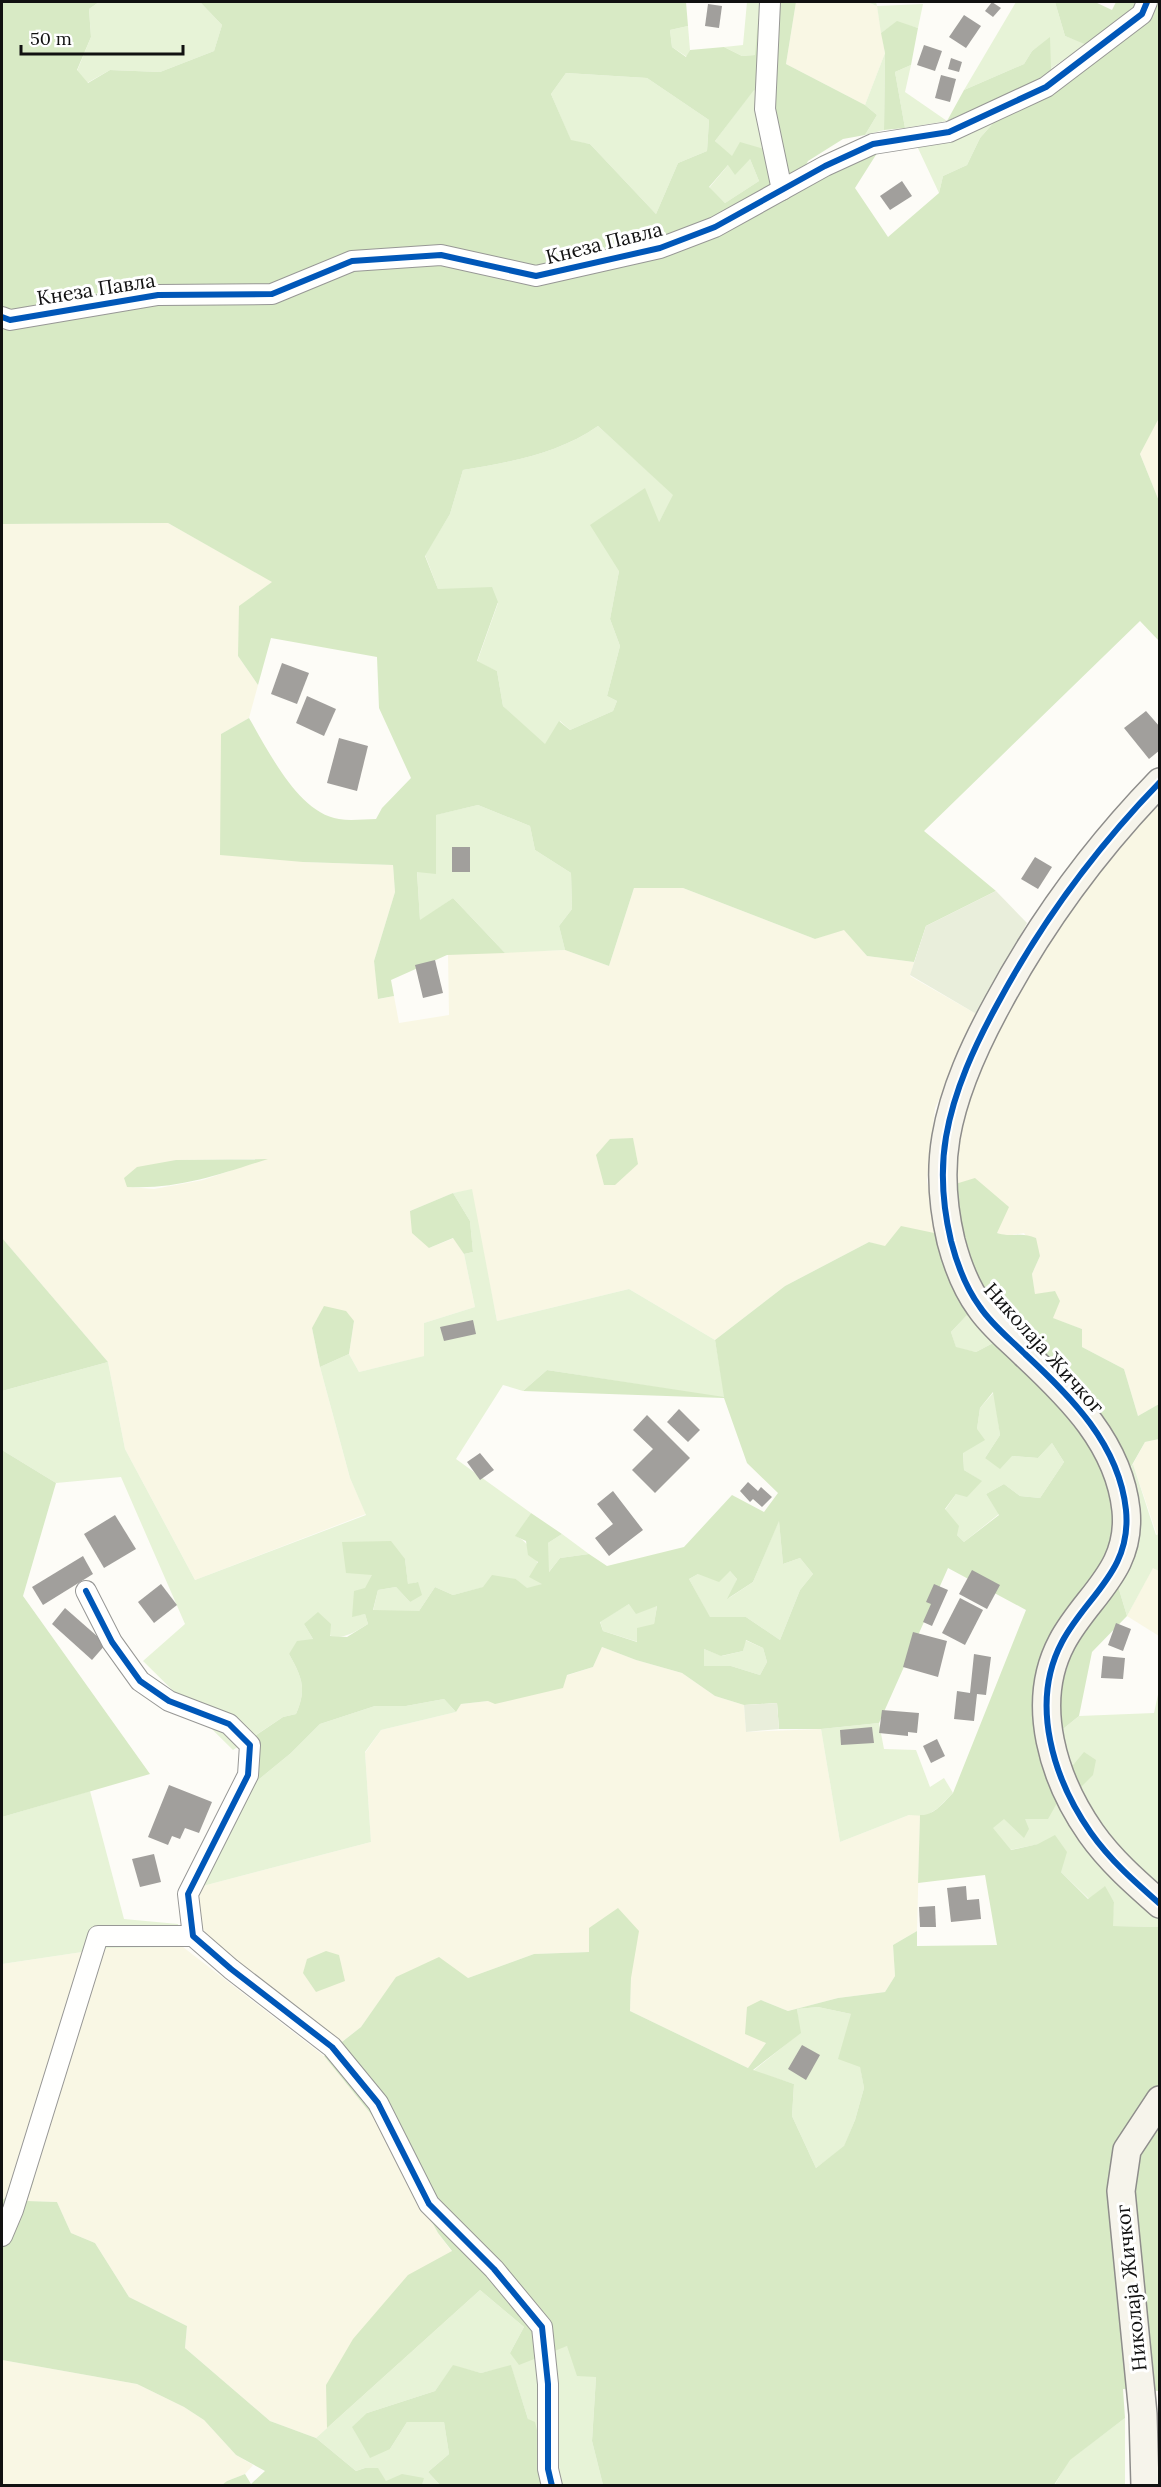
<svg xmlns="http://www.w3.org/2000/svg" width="1161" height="2487" viewBox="0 0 1161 2487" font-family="Lora,serif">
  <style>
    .farmland { fill: #f9f7e4; fill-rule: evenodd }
    .green { fill: #e7f3d7 }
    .forest { fill: #d8eac5; fill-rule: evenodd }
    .cemetery { fill: #e9eedb }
    .building { fill: #a19f9c }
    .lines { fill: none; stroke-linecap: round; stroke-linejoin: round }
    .street-casing { stroke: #979795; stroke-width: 22 }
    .secondary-casing { stroke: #8e8d8b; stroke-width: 30 }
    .street { stroke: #fffffe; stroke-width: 20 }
    .secondary { stroke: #f6f4eb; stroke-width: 27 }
    .cycleway-casing { stroke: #fff; stroke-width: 10 }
    .cycleway { stroke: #0057b8; stroke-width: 6 }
    .labels { text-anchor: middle; stroke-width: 6; stroke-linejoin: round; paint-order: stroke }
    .street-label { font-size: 20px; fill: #111; stroke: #fff }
  </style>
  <rect width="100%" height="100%" fill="#fdfcf7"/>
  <!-- farmland -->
  <g class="farmland">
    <polygon points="796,2 867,2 877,6 885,53 865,105 786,64"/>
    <polygon points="1159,416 1159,501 1140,454"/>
    <path d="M 168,523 L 273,582 L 238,656 L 258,685 L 249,718 L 221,734 L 303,862 L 393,865 L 395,892 L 374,961 L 379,999 L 394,996 L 399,1023 L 449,1015 L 448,954 L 565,950 L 609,966 L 634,888 L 683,888 L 815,939 L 844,929 L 867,956 L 914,962 L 910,976 L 978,1015 L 935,1108 L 927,1181 L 939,1234 L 885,1247 L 869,1242 L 785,1286 L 715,1340 L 629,1289 L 497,1321 L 471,1190 L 453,1193 L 410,1211 L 429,1248 L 454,1238 L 464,1254 L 475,1307 L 424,1323 L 425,1356 L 359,1372 L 349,1354 L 354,1321 L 312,1328 L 320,1367 L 350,1478 L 366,1514 L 195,1580 L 125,1449 L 108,1362 L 2,1238 L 2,524 ZM 265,1159 L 203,1180 L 154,1189 L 128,1187 L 176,1160 Z"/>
    <polygon points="1159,795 1159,1404 1138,1416 1124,1369 1082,1347 1082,1329 1052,1318 1055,1291 1035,1295 1032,1274 1040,1256 1024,1233 1007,1236 997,1233 952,1185 950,1156 989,1032 1043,938"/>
    <polygon points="1159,1439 1160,1534 1157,1535 1133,1464 1145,1442"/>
    <polygon points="1153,1567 1159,1571 1159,1636 1127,1616"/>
    <polygon points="602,1647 636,1660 682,1673 715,1696 744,1705 746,1732 821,1729 840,1842 909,1815 920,1815 917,1931 893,1945 895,1976 885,1992 838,1998 788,2011 761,2000 766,2043 748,2068 630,2011 631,1978 589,1952 534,1954 468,1978 397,1977 361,2027 339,2044 210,1940 200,1924 199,1887 371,1842 365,1753 381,1730 456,1712 461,1704 488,1701 593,1667"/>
    <polygon points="183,1947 324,2056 375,2119 438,2233 480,2290 316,2438 270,2421 185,2348 187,2326 129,2297 95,2243 71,2233 57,2202 26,2201 33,2180 2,2200 2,1964 109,1948"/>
    <polygon points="2,2360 137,2384 184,2407 204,2420 236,2455 253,2465 245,2474 227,2481 222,2485 2,2486"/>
  </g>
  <!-- green -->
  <g class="green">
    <polygon points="99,2 200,2 222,25 214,51 160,72 110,70 87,83 77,71 91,37 89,9"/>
    <polygon points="747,2 782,2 758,19 756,55 742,56 724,47 743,45"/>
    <polygon points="867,2 876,2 877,6 923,4 918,28 897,22 881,33 877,6"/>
    <polygon points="1016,2 1055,2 1065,36 1087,44 1050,69 1050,38 1032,51 1024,64 964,90"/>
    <polygon points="688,26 690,50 687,57 672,47 670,30"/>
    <polygon points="885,53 884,130 865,135 877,115 865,105"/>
    <polygon points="911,65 905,92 947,121 905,128 895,72"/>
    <polygon points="566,73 647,78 709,120 707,151 678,163 656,214 590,144 571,141 551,94"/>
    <polygon points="1026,86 980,138 967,165 943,176 939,193 917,146"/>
    <polygon points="754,89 775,102 764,149 732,157 715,141"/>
    <polygon points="750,159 759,181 725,203 709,188 729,164"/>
    <path d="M 598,426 L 674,495 L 659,522 L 619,571 L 610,619 L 620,646 L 607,696 L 617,701 L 613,711 L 570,730 L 560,721 L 545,745 L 503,706 L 497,671 L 477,662 L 498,603 L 438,589 L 425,555 L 450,514 L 463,470 C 510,462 558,454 598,426 Z"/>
    <polygon points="478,805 530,826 535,850 571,873 572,909 559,926 565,950 505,953 453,898 420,921 417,871 436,873 435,815"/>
    <path d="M 472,1189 L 497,1321 L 629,1289 L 715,1340 L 725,1398 L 547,1370 L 523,1391 L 503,1385 L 456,1459 L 531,1513 L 516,1536 C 534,1545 539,1565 543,1584 L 527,1589 L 516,1579 L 453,1595 L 435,1587 L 419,1611 L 373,1611 L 378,1590 L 396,1587 L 410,1602 L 417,1582 L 408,1585 L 405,1559 L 373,1575 L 352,1616 L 365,1614 L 368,1624 C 338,1643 336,1639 304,1624 L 313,1639 L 289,1654 C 302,1677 307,1689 296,1714 L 283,1717 L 233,1750 L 143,1661 L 185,1624 L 121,1477 L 56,1483 L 2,1450 L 2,1391 L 108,1362 L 125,1449 L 195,1580 L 366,1515 L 350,1478 L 320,1367 L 349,1354 L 359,1372 L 424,1356 L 424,1323 L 475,1307 L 464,1254 L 473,1252 L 470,1221 L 453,1193 Z"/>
    <polygon points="968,1314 995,1342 976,1352 956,1348 951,1332"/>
    <polygon points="994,1392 1000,1435 985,1458 1012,1456 1038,1458 1052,1443 1064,1462 1040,1498 1020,1496 1004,1484 986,1494 999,1514 964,1542 957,1535 945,1510 956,1494 981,1481 964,1470 963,1452 977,1429 980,1408"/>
    <polygon points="1133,1464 1156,1535 1159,1534 1159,1571 1153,1568 1127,1616 1118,1586 1128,1472"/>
    <polygon points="779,1520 783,1564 800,1558 813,1574 800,1590 780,1640 746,1617 710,1618 689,1579 698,1574 730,1571 737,1579 729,1598 753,1582"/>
    <polygon points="562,1534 589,1554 560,1558 548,1573 548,1543"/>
    <polygon points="629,1604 657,1605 654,1625 638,1642 603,1631 600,1621"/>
    <polygon points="745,1640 763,1648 767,1662 760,1675 731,1666 704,1666 704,1649 722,1656 743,1651"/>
    <polygon points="1159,1690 1159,1927 1112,1926 1114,1902 1104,1887 1089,1899 1061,1872 1039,1844 1010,1850 992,1828 1003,1819 1025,1818 1047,1767 1058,1733 1079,1716 1154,1713"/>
    <polygon points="444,1699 456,1712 381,1730 365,1752 371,1842 199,1887 252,1785 291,1753 320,1724 375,1706 406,1706"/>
    <polygon points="879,1723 884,1749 916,1750 930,1787 944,1778 953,1793 938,1808 926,1816 909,1815 840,1842 821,1729"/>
    <polygon points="90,1791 124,1919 178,1924 183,1947 109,1948 2,1964 2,1817"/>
    <polygon points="818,2007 851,2014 864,2088 855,2120 844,2147 816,2168 792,2116 794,2084 753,2071 800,2033 797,2009"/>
    <polygon points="480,2290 524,2327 510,2353 567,2346 596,2377 592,2441 603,2485 555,2485 528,2419 511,2366 481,2373 453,2366 435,2391 367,2413 390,2449 407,2422 444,2422 449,2454 428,2472 440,2485 422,2485 423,2479 386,2481 365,2468 356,2471 316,2438"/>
    <polygon points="1125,2418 1125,2485 1054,2486 1069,2460"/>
  </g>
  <!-- forest -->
  <g class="forest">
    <path d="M 2,2 L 99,2 L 89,9 L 91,37 L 77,70 L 88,83 L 110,70 L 160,72 L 214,51 L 222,25 L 200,2 L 686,2 L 688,26 L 670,30 L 672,47 L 686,57 L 690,50 L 724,47 L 742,56 L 755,55 L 758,19 L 782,2 L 796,2 L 786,64 L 865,105 L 877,115 L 865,135 L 843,139 L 808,161 L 805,167 L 879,150 L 855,188 L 888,237 L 939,193 L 943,176 L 967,165 L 980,138 L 1025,87 L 947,121 L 964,90 L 1024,64 L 1032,51 L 1050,37 L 1051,69 L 1087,45 L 1065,36 L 1055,2 L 1095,2 L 1112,10 L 1116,2 L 1159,2 L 1160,416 L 1140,454 L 1159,501 L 1159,641 L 1140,621 L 924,831 L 996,891 L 926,926 L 914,962 L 867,956 L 844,930 L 815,939 L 683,888 L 634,888 L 609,966 L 565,950 L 559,926 L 572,909 L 571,873 L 535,850 L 530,826 L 478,805 L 436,815 L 436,874 L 417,872 L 420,920 L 453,898 L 505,953 L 447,955 L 391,980 L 394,996 L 378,999 L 374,961 L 395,892 L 393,865 L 303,862 L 220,855 L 221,734 L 249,718 C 268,750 298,813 339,819 C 351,821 364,819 376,819 L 382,808 L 411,778 L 379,708 L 377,657 L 271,638 L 258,685 L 238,656 L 239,606 L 272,582 L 168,523 L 2,524 ZM 566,73 L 647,78 L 709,120 L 707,151 L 678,163 L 656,214 L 590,144 L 571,140 L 551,94 ZM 754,90 L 775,102 L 764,149 L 740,142 L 732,156 L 715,141 ZM 750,159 L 759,181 L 725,203 L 709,187 L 728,165 L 735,175 ZM 598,426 L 673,495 L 659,522 L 645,488 L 590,525 L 619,571 L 610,619 L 620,646 L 607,696 L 617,701 L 613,711 L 570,730 L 559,721 L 545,744 L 503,706 L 497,671 L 477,661 L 498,602 L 492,587 L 438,589 L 425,556 L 450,514 L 463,470 C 510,462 558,454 598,426 Z"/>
    <polygon points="897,21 918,28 911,65 895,72 905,128 884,130 885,53 881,33"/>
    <polygon points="633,1138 638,1164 615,1185 604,1185 596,1155 610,1139"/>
    <path d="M 268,1159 C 221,1174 177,1190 127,1187 L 124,1178 L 137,1167 L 176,1160 Z"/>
    <path d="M 975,1178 L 1009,1207 L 997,1233 C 1012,1238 1021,1231 1036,1238 L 1040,1256 L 1032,1274 L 1035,1294 L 1055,1291 L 1060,1301 L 1053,1318 L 1082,1329 L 1082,1347 L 1124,1369 L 1138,1416 L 1159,1404 L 1159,1439 L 1145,1442 L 1128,1472 L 1115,1439 L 1088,1399 L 997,1313 L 972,1277 L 952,1185 Z"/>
    <polygon points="453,1193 470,1221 473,1252 464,1254 453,1238 429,1248 412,1233 410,1211"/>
    <path d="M 901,1226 L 939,1234 L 954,1288 L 968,1314 L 951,1332 L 956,1347 L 976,1352 L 995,1342 L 1051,1389 L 1111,1471 L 1117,1552 L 1044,1656 L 1054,1711 L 1079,1629 L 1118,1586 L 1127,1616 L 1092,1652 L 1079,1716 L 1058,1733 L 1047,1767 L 1057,1803 L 1048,1819 L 1025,1819 L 1029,1829 L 1024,1838 L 1004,1819 L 993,1828 L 1011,1850 L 1038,1844 L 1055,1835 L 1067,1852 L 1061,1872 L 1088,1899 L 1105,1886 L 1114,1902 L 1113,1926 L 1159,1927 L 1159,2391 L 1123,2389 L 1125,2418 L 1070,2460 L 1054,2485 L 603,2485 L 592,2441 L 596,2377 L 577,2376 L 567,2346 L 519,2365 L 510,2353 L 524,2327 L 480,2290 L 327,2428 L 326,2385 L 353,2339 L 408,2275 L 452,2251 L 438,2233 L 375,2119 L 324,2056 L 361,2027 L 396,1977 L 439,1957 L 468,1978 L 534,1954 L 589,1952 L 589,1928 L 618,1908 L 639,1931 L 631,1978 L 630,2011 L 748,2068 L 766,2043 L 745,2034 L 747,2007 L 761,2000 L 788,2011 L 838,1998 L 885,1992 L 895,1976 L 893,1945 L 917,1931 L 917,1946 L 997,1945 L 985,1875 L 918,1883 L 920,1815 C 934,1816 944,1802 953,1793 L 1026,1610 L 948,1568 L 879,1723 L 821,1729 L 779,1729 L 777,1703 L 744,1705 L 715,1696 L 682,1673 L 636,1660 L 602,1647 L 593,1667 L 567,1675 L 563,1688 L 495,1704 L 488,1701 L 461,1704 L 456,1712 L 444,1699 L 406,1706 L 375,1706 L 320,1724 L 291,1753 L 252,1785 L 241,1769 L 240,1746 L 283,1717 L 296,1714 C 307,1689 302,1677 289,1654 L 297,1641 L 313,1639 L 304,1624 L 318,1612 L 331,1624 L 330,1636 L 347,1637 L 368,1624 L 365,1614 L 352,1617 L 354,1591 L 365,1588 L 372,1575 L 346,1573 L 342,1542 L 391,1541 L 405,1559 L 408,1584 L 418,1582 L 422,1595 L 410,1602 L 396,1587 L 378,1590 L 373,1610 L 419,1611 L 435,1587 L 453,1595 L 483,1587 L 492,1575 L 516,1579 L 527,1588 L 542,1584 L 529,1577 L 538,1562 L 528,1555 L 526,1541 L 515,1536 L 531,1513 L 562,1534 L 548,1543 L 549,1572 L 560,1558 L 589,1554 L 607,1566 L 684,1547 L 732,1495 L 764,1512 L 778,1493 L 747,1463 L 724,1398 L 523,1391 L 547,1370 L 724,1397 L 715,1340 L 785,1286 L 869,1242 L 885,1246 ZM 993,1392 L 1000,1435 L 985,1458 L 1000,1469 L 1012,1456 L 1038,1458 L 1052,1443 L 1064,1462 L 1040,1498 L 1020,1496 L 1004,1484 L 986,1494 L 999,1515 L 964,1542 L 957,1535 L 959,1526 L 945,1509 L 956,1494 L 967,1497 L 982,1481 L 964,1470 L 963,1453 L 985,1440 L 977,1429 L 980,1408 ZM 779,1521 L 783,1564 L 800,1558 L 813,1574 L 800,1590 L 780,1640 L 746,1617 L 710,1617 L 689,1579 L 698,1574 L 719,1582 L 730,1571 L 737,1579 L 727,1599 L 753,1582 ZM 629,1604 L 636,1614 L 657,1606 L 654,1624 L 637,1628 L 637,1642 L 603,1631 L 600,1622 ZM 746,1640 L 763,1648 L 767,1662 L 760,1675 L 731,1666 L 704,1666 L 704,1649 L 721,1656 L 743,1651 ZM 818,2007 L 851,2014 L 838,2059 L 860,2067 L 864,2088 L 855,2120 L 844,2146 L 816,2168 L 792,2116 L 794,2084 L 753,2070 L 801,2033 L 797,2009 Z"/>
    <polygon points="2,1238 108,1362 2,1391"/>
    <polygon points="324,1306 346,1311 354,1321 349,1354 320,1367 312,1328"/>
    <polygon points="2,1450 56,1483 23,1596 150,1774 2,1817"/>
    <polygon points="1084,1752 1096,1760 1093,1775 1079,1789 1069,1770"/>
    <polygon points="326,1951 339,1955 345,1981 316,1992 303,1973 307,1959"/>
    <polygon points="34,2180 27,2201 57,2202 71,2233 95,2243 129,2297 187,2326 185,2348 270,2421 316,2438 356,2471 365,2468 378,2468 386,2481 402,2474 424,2478 422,2485 222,2485 227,2481 245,2474 251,2484 265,2471 236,2455 204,2420 184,2407 137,2384 2,2360 2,2200"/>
    <polygon points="453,2365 481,2373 511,2365 528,2419 535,2422 542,2451 555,2485 440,2485 428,2472 449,2454 444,2422 407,2422 390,2449 370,2458 352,2427 367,2413 435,2391"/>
  </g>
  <!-- cemetery -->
  <g class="cemetery">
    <polygon points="996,891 1027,923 978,1015 910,975 926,926"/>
    <polygon points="777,1703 779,1729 746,1732 744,1705"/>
  </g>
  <!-- building -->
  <g class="building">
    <polygon points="992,2 1001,8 993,17 985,11"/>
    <polygon points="708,4 722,6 719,28 705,26"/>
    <polygon points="964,15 981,26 966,48 949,37"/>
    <polygon points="924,45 942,51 935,71 917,65"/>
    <polygon points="951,58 962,62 959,72 948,69"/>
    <polygon points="941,75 956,79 950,102 935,98"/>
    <polygon points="902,181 912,196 890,210 880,196"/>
    <polygon points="282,663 309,673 297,704 271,694"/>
    <polygon points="307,696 336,709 324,736 296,723"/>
    <polygon points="1146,711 1160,727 1160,750 1149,759 1124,728"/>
    <polygon points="339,738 368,746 357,791 327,783"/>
    <rect x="452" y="847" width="18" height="25"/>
    <polygon points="1035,857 1052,867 1038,889 1021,879"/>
    <polygon points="435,960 443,993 423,998 415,965"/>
    <polygon points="473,1320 476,1334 444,1341 440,1327"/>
    <polygon points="679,1409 700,1430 688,1442 667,1422"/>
    <polygon points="647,1415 690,1458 655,1493 632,1470 653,1449 633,1430"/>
    <polygon points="480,1453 494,1470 480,1480 467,1462"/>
    <polygon points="748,1482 758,1491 761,1487 772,1497 762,1507 753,1499 750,1502 740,1491"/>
    <polygon points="613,1491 643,1530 609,1556 595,1538 613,1524 597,1504"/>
    <polygon points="115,1515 136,1549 104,1568 84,1534"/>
    <polygon points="83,1556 93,1574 43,1605 32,1587"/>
    <polygon points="972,1570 1000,1585 987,1609 959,1594"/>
    <polygon points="161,1584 177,1605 154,1623 138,1602"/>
    <polygon points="934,1584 948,1590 932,1626 923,1622 931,1604 926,1602"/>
    <polygon points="960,1598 983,1610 965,1645 942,1633"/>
    <polygon points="65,1608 106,1644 92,1660 52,1624"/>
    <polygon points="1116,1623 1131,1629 1123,1651 1108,1645"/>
    <polygon points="913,1632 947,1641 938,1677 903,1667"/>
    <polygon points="974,1654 991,1657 986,1695 977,1694 974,1721 954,1719 957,1691 970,1693"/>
    <polygon points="1103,1656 1125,1658 1123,1679 1101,1678"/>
    <polygon points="882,1710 919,1713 917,1733 908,1732 908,1736 879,1733"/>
    <polygon points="872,1727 874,1743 841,1745 840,1730"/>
    <polygon points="937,1739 945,1756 931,1763 923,1746"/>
    <polygon points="169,1785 212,1802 199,1833 185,1828 180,1839 172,1836 168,1845 148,1837"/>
    <polygon points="154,1854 161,1882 140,1887 132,1859"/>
    <polygon points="966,1886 967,1900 979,1899 981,1919 951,1922 947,1888"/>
    <polygon points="935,1906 936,1927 920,1927 919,1907"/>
    <polygon points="802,2045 820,2055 806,2080 788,2069"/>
  </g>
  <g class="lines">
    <!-- street casing -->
    <g class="street-casing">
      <g id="street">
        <polyline points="770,2 765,109 782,190"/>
        <polyline points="2,317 10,320 158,295 272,294 352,261 441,255 536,276 660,248 715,227 825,166 873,144 949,132 1046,87 1142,14 1147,2"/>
        <polyline points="86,1591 112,1642 140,1681 169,1701 229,1724 250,1745 248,1775 188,1894 193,1936 231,1969 332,2047 378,2103 429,2204 494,2269 542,2327 548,2384 548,2469 552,2486"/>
        <polyline points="2,2236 13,2210 98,1936 193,1936"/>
      </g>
    </g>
    <!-- secondary casing -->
    <g class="secondary-casing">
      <g id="secondary">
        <path d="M 1160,782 C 1095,849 1042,921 998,1003 C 975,1045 954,1090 946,1137 C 940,1172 943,1207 951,1241 C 957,1264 966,1288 980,1307 C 992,1325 1010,1339 1025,1354 C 1071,1397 1119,1444 1126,1510 C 1132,1571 1087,1595 1062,1642 C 1029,1704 1054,1780 1091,1833 C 1110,1860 1135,1882 1160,1904"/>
        <polyline points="1145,2486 1143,2414 1121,2191 1127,2150 1160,2100"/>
      </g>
    </g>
    <!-- street -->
    <use href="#street" class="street"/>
    <!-- secondary -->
    <use href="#secondary" class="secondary"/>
    <!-- cycleway casing -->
    <g class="cycleway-casing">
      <g id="cycleway">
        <polyline points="2,317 10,320 158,295 272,294 352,261 441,255 536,276 660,248 715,227 825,166 873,144 949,132 1046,87 1142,14 1147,2"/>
        <path d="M 1160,782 C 1095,849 1042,921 998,1003 C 975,1045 954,1090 946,1137 C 940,1172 943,1207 951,1241 C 957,1264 966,1288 980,1307 C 992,1325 1010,1339 1025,1354 C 1071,1397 1119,1444 1126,1510 C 1132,1571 1087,1595 1062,1642 C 1029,1704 1054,1780 1091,1833 C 1110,1860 1135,1882 1160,1904"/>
        <polyline points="86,1591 112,1642 140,1681 169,1701 229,1724 250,1745 248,1775 188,1894 193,1936 231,1969 332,2047 378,2103 429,2204 494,2269 542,2327 548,2384 548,2469 552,2486"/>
      </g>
    </g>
    <!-- cycleway -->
    <use href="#cycleway" class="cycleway"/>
  </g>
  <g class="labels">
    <!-- street labels -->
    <g class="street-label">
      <text transform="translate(604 243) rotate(-14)" y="7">Кнеза Павла</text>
      <text transform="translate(96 289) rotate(-9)" y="7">Кнеза Павла</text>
      <text transform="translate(1044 1348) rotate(48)" y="7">Николаја Жичког</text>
      <text transform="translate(1131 2288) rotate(-96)" y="7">Николаја Жичког</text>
    </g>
  </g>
  <!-- border -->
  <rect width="1161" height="2487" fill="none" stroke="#111111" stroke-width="6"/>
  <!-- scale -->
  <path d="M21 45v9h162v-9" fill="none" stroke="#111111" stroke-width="3"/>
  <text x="30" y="45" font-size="18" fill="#111111" stroke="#ffffff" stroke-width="4.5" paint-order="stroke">50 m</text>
</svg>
